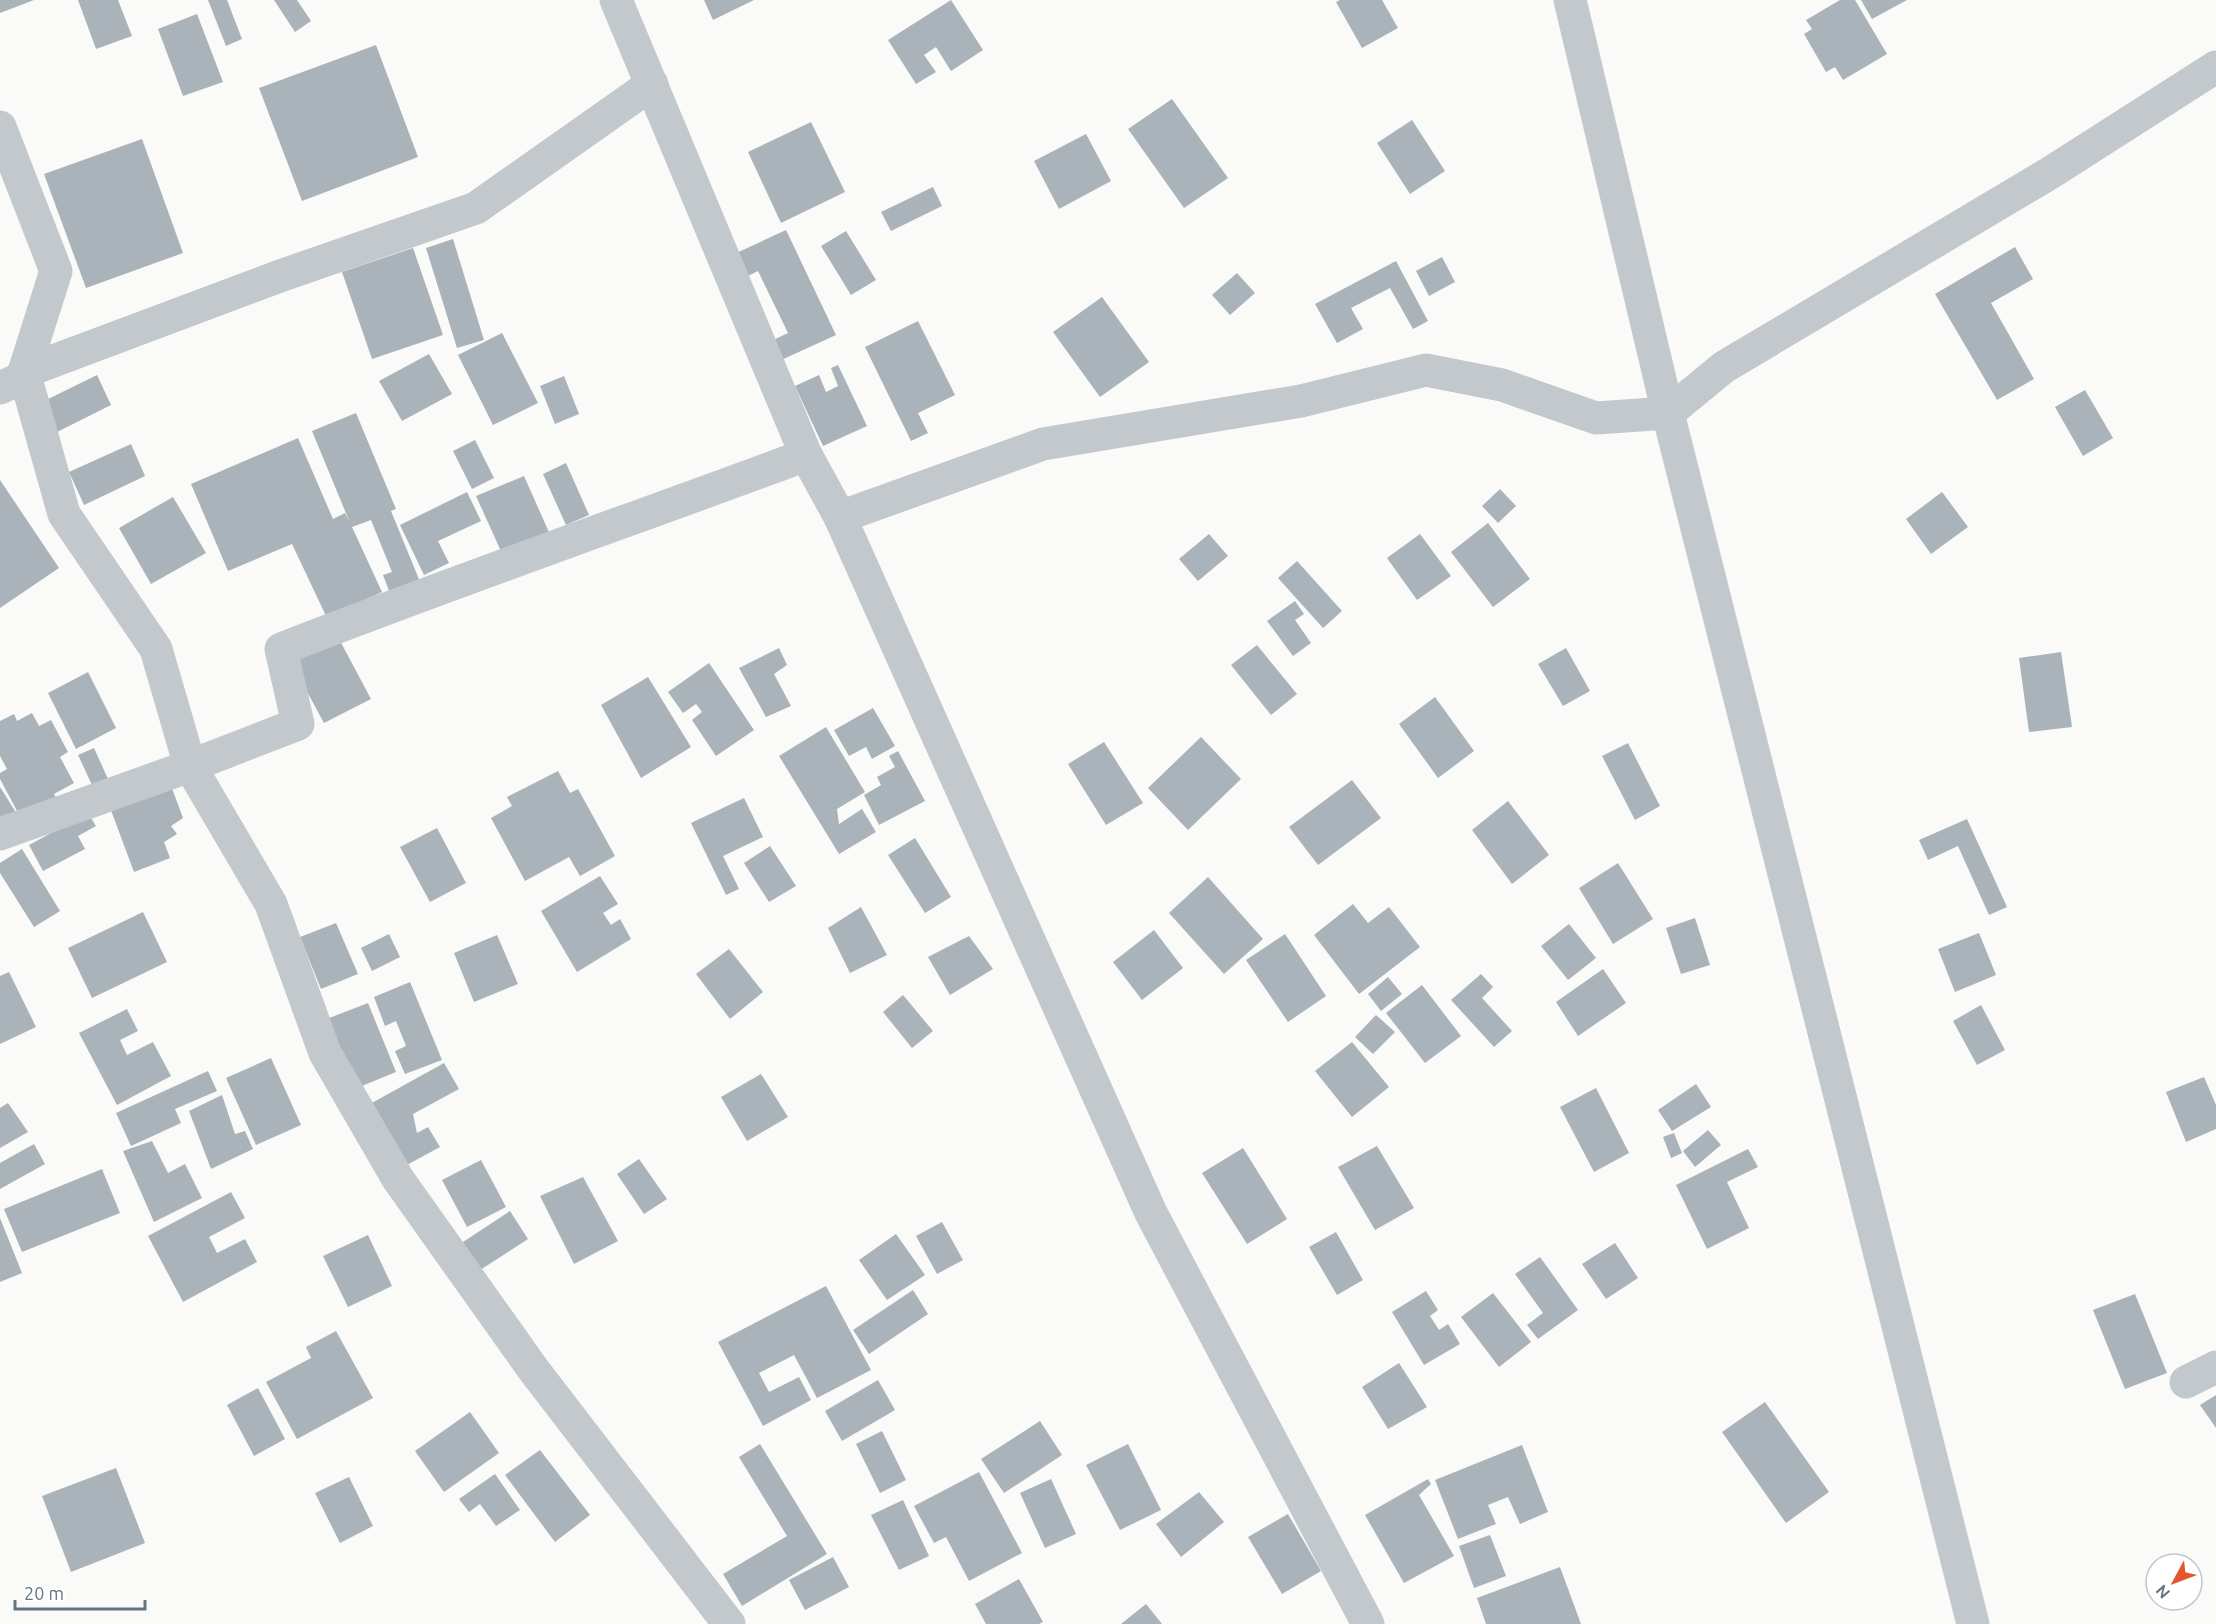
<svg xmlns="http://www.w3.org/2000/svg" width="2216" height="1624" viewBox="0 0 2216 1624" font-family="Ubuntu,sans-serif">
  <style>
    .building { fill: #aab3b9 }
    .lines { fill: none; stroke-linecap: round; stroke-linejoin: round }
    .minor { stroke: #c3c8cc; stroke-width: 33 }
  </style>
  <rect width="100%" height="100%" fill="#fafaf8"/>
  <!-- building -->
  <g class="building">
    <polygon points="0,0 34,0 0,13"/>
    <polygon points="78,0 118,0 132,36 96,49"/>
    <polygon points="208,0 227,0 242,39 226,46"/>
    <polygon points="274,0 297,0 311,21 295,32"/>
    <polygon points="704,0 754,0 713,20"/>
    <polygon points="951,0 983,50 951,71 936,47 924,55 936,72 916,84 888,40"/>
    <polygon points="1340,0 1382,0 1398,28 1362,48 1336,2"/>
    <polygon points="1840,0 1855,0 1887,54 1843,80 1835,67 1826,72 1804,34 1812,29 1806,20"/>
    <polygon points="1861,0 1907,0 1872,19"/>
    <polygon points="197,14 223,82 183,96 158,29"/>
    <polygon points="376,45 418,157 302,201 259,88"/>
    <polygon points="1172,99 1228,178 1184,208 1128,129"/>
    <polygon points="1412,120 1445,171 1410,194 1377,143"/>
    <polygon points="811,122 845,192 781,223 748,152"/>
    <polygon points="1086,134 1111,181 1059,209 1034,161"/>
    <polygon points="142,139 183,253 86,288 44,174"/>
    <polygon points="933,187 942,206 891,231 881,212"/>
    <polygon points="786,230 836,335 779,361 769,342 788,333 758,271 744,278 732,255"/>
    <polygon points="846,231 876,280 851,295 821,246"/>
    <polygon points="453,239 484,340 457,348 426,248"/>
    <polygon points="2015,247 2033,279 1991,303 2034,379 1997,400 1935,294"/>
    <polygon points="413,248 443,335 372,359 342,272"/>
    <polygon points="1442,257 1455,282 1429,296 1416,271"/>
    <polygon points="1396,261 1428,321 1413,329 1390,288 1351,308 1363,329 1337,343 1315,304"/>
    <polygon points="1237,273 1255,293 1230,315 1212,295"/>
    <polygon points="1102,297 1149,362 1100,397 1053,332"/>
    <polygon points="918,321 955,395 918,413 928,433 911,441 865,347"/>
    <polygon points="502,333 538,403 493,425 458,355"/>
    <polygon points="429,354 452,394 402,421 379,381"/>
    <polygon points="838,365 867,426 823,446 795,386 819,375 826,392 838,386 831,368"/>
    <polygon points="97,375 111,405 51,435 36,405"/>
    <polygon points="564,376 579,414 555,424 540,386"/>
    <polygon points="2085,390 2113,438 2083,456 2055,407"/>
    <polygon points="356,413 396,509 391,511 421,584 391,596 383,575 392,572 371,520 352,527 382,592 327,618 292,544 228,571 191,484 298,438 333,519 345,513 350,523 312,431"/>
    <polygon points="475,440 494,478 472,489 453,451"/>
    <polygon points="131,444 145,476 84,505 69,472"/>
    <polygon points="566,463 589,515 566,525 543,474"/>
    <polygon points="524,476 552,539 505,560 476,496"/>
    <polygon points="0,480 59,568 0,608"/>
    <polygon points="1500,489 1516,506 1498,523 1482,506"/>
    <polygon points="467,492 481,521 438,541 449,563 424,575 400,525"/>
    <polygon points="1942,492 1968,527 1931,554 1906,519"/>
    <polygon points="173,497 206,553 151,584 119,528"/>
    <polygon points="1488,523 1530,579 1493,607 1451,552"/>
    <polygon points="1209,534 1228,556 1198,581 1179,559"/>
    <polygon points="1420,534 1451,576 1417,600 1387,558"/>
    <polygon points="1297,561 1342,611 1323,628 1278,578"/>
    <polygon points="1295,601 1304,614 1295,620 1311,643 1293,656 1267,621"/>
    <polygon points="338,637 371,699 324,723 291,662"/>
    <polygon points="1257,645 1297,694 1271,715 1231,665"/>
    <polygon points="779,648 787,665 774,674 791,706 766,717 739,668"/>
    <polygon points="1566,648 1590,691 1563,706 1538,664"/>
    <polygon points="2061,652 2072,727 2029,732 2019,658"/>
    <polygon points="709,663 754,730 716,756 692,720 702,712 696,704 683,713 668,692"/>
    <polygon points="88,672 116,728 76,749 48,693"/>
    <polygon points="648,677 691,747 641,778 601,705"/>
    <polygon points="1435,697 1474,751 1438,778 1399,724"/>
    <polygon points="873,708 895,746 872,759 866,747 849,756 834,730"/>
    <polygon points="32,713 39,726 51,720 68,752 60,757 74,783 54,794 60,805 24,824 0,779 0,773 7,769 0,756 0,721 14,714 17,721"/>
    <polygon points="826,727 865,792 837,809 839,824 862,809 876,832 839,854 779,756"/>
    <polygon points="1201,737 1241,779 1188,830 1148,788"/>
    <polygon points="1104,742 1143,803 1106,825 1068,764"/>
    <polygon points="1628,743 1660,806 1635,820 1602,756"/>
    <polygon points="94,748 108,779 92,785 78,755"/>
    <polygon points="898,751 925,801 879,825 864,795 881,785 877,777 895,767 889,756"/>
    <polygon points="558,771 570,793 578,789 615,856 580,876 569,857 525,881 491,818 512,806 507,797"/>
    <polygon points="1352,780 1381,818 1318,865 1289,827"/>
    <polygon points="170,783 183,818 171,826 177,834 164,842 170,858 134,872 109,805"/>
    <polygon points="0,787 17,814 0,824"/>
    <polygon points="744,798 763,837 723,856 739,889 726,895 691,823"/>
    <polygon points="1508,801 1549,855 1512,884 1472,830"/>
    <polygon points="88,813 96,826 78,836 85,849 43,871 29,845"/>
    <polygon points="1967,819 2007,907 1989,915 1958,846 1928,860 1919,840"/>
    <polygon points="437,828 466,883 430,902 400,847"/>
    <polygon points="915,838 951,897 925,913 888,855"/>
    <polygon points="770,846 796,886 769,902 744,863"/>
    <polygon points="22,849 60,911 34,927 0,873 0,863"/>
    <polygon points="1618,863 1653,919 1613,944 1579,888"/>
    <polygon points="600,876 618,904 603,913 611,925 620,919 631,939 577,972 541,911"/>
    <polygon points="1208,877 1263,939 1224,974 1169,913"/>
    <polygon points="1353,904 1368,923 1389,907 1420,947 1359,994 1314,935"/>
    <polygon points="861,907 887,955 850,973 828,928"/>
    <polygon points="143,912 167,962 92,998 68,948"/>
    <polygon points="1695,918 1710,965 1681,974 1666,928"/>
    <polygon points="336,923 358,974 321,989 300,937"/>
    <polygon points="1569,924 1596,958 1568,980 1541,946"/>
    <polygon points="1154,930 1183,968 1142,1000 1113,962"/>
    <polygon points="1979,933 1996,975 1955,992 1938,949"/>
    <polygon points="389,934 400,957 372,971 361,948"/>
    <polygon points="1285,934 1326,996 1288,1022 1246,960"/>
    <polygon points="497,935 518,984 474,1002 454,953"/>
    <polygon points="969,936 993,969 950,995 928,957"/>
    <polygon points="729,949 763,992 730,1019 696,974"/>
    <polygon points="1603,969 1626,1003 1578,1036 1556,1002"/>
    <polygon points="9,972 36,1027 0,1044 0,976"/>
    <polygon points="1481,974 1493,987 1482,998 1512,1031 1494,1047 1451,1000"/>
    <polygon points="1388,977 1402,994 1381,1011 1368,994"/>
    <polygon points="410,982 442,1060 405,1074 395,1051 406,1046 396,1021 385,1026 374,997"/>
    <polygon points="1422,985 1461,1036 1425,1063 1386,1013"/>
    <polygon points="903,995 933,1031 912,1048 883,1012"/>
    <polygon points="368,1003 396,1072 352,1090 324,1020"/>
    <polygon points="1981,1005 2005,1050 1977,1065 1953,1021"/>
    <polygon points="127,1009 138,1031 120,1040 127,1055 153,1042 171,1076 117,1105 79,1033"/>
    <polygon points="1376,1015 1395,1032 1373,1054 1355,1037"/>
    <polygon points="1352,1042 1389,1087 1352,1117 1315,1071"/>
    <polygon points="271,1058 301,1125 256,1145 226,1078"/>
    <polygon points="444,1063 459,1089 413,1114 417,1133 428,1127 440,1147 405,1166 370,1104"/>
    <polygon points="208,1071 217,1091 175,1109 181,1123 131,1146 116,1113"/>
    <polygon points="761,1074 788,1117 747,1141 721,1097"/>
    <polygon points="2204,1077 2216,1105 2216,1129 2186,1142 2166,1092"/>
    <polygon points="1696,1084 1711,1107 1672,1131 1658,1110"/>
    <polygon points="1596,1088 1629,1153 1594,1172 1560,1107"/>
    <polygon points="222,1095 235,1134 245,1131 253,1149 211,1169 189,1111"/>
    <polygon points="8,1103 28,1132 0,1148 0,1108"/>
    <polygon points="1708,1130 1721,1145 1695,1167 1683,1151"/>
    <polygon points="1674,1133 1682,1153 1671,1158 1663,1137"/>
    <polygon points="152,1141 168,1173 185,1164 202,1198 154,1222 123,1151"/>
    <polygon points="34,1144 45,1164 0,1189 0,1163"/>
    <polygon points="1377,1146 1414,1208 1375,1230 1338,1167"/>
    <polygon points="1243,1148 1287,1219 1247,1244 1202,1173"/>
    <polygon points="1748,1149 1758,1167 1727,1182 1749,1228 1707,1249 1676,1185"/>
    <polygon points="639,1159 667,1199 644,1214 617,1174"/>
    <polygon points="481,1160 506,1207 467,1227 442,1180"/>
    <polygon points="102,1169 120,1213 22,1252 4,1209"/>
    <polygon points="583,1177 618,1241 574,1264 540,1196"/>
    <polygon points="231,1192 245,1218 209,1237 217,1253 245,1239 257,1262 183,1302 148,1236"/>
    <polygon points="510,1211 528,1239 477,1272 460,1244"/>
    <polygon points="0,1218 22,1273 0,1282"/>
    <polygon points="942,1222 963,1260 937,1274 916,1236"/>
    <polygon points="1336,1232 1363,1280 1337,1295 1309,1247"/>
    <polygon points="896,1234 925,1275 887,1300 859,1260"/>
    <polygon points="368,1235 392,1286 348,1307 323,1256"/>
    <polygon points="1615,1243 1638,1278 1606,1299 1582,1264"/>
    <polygon points="1540,1257 1578,1310 1538,1339 1527,1325 1543,1313 1515,1274"/>
    <polygon points="826,1286 871,1370 817,1398 794,1355 759,1373 769,1392 799,1377 811,1400 763,1426 718,1342"/>
    <polygon points="913,1290 928,1314 869,1354 853,1330"/>
    <polygon points="1426,1291 1438,1310 1430,1316 1439,1330 1448,1324 1460,1344 1424,1365 1392,1312"/>
    <polygon points="1493,1293 1531,1342 1499,1367 1461,1317"/>
    <polygon points="2135,1294 2167,1373 2125,1389 2093,1310"/>
    <polygon points="336,1331 373,1398 297,1439 266,1382 311,1358 306,1347"/>
    <polygon points="1399,1363 1427,1407 1388,1429 1362,1387"/>
    <polygon points="878,1380 895,1410 842,1441 825,1411"/>
    <polygon points="258,1388 285,1439 254,1456 227,1405"/>
    <polygon points="2216,1395 2216,1428 2200,1405"/>
    <polygon points="1765,1402 1829,1492 1786,1523 1722,1432"/>
    <polygon points="470,1412 499,1453 444,1492 415,1451"/>
    <polygon points="1040,1421 1062,1455 1004,1493 981,1459"/>
    <polygon points="882,1431 906,1480 880,1493 856,1444"/>
    <polygon points="760,1444 827,1554 742,1606 723,1574 787,1536 739,1457"/>
    <polygon points="1128,1444 1161,1510 1120,1530 1086,1465"/>
    <polygon points="1522,1445 1548,1512 1520,1524 1508,1497 1488,1505 1496,1524 1458,1539 1435,1480"/>
    <polygon points="540,1450 590,1515 555,1542 505,1475"/>
    <polygon points="116,1468 145,1543 71,1572 42,1496"/>
    <polygon points="979,1472 1022,1553 969,1581 946,1537 934,1543 914,1506"/>
    <polygon points="495,1474 520,1510 496,1526 480,1504 469,1512 459,1499"/>
    <polygon points="349,1477 373,1526 340,1543 315,1493"/>
    <polygon points="1051,1479 1076,1534 1045,1548 1020,1493"/>
    <polygon points="1428,1479 1431,1484 1419,1495 1454,1556 1404,1583 1365,1515"/>
    <polygon points="1199,1492 1224,1522 1181,1557 1156,1524"/>
    <polygon points="903,1500 929,1556 899,1570 871,1515"/>
    <polygon points="1288,1514 1321,1571 1282,1594 1248,1537"/>
    <polygon points="1490,1535 1506,1576 1474,1588 1459,1546"/>
    <polygon points="833,1557 849,1587 805,1610 789,1580"/>
    <polygon points="1560,1567 1581,1624 1486,1624 1477,1598"/>
    <polygon points="1019,1579 1043,1622 1039,1624 986,1624 975,1604"/>
    <polygon points="1146,1604 1162,1624 1121,1624"/>
  </g>
  <g class="lines">
    <!-- minor -->
    <g class="minor">
      <polyline points="616,0 806,455 840,517 1151,1213 1368,1624"/>
      <polyline points="1570,0 1668,413 1973,1624"/>
      <polyline points="0,127 56,271 24,372 64,514 156,649 190,766 271,904 325,1053 398,1179 533,1369 729,1624"/>
      <polyline points="0,388 24,377 24,372 280,276 476,208 652,84"/>
      <polyline points="840,517 1043,444 1301,401 1426,370 1502,385 1596,418 1668,413 1724,367 2050,173 2216,67"/>
      <path d="M 0,834 L 190,766 L 298,724 L 281,649 C 455,581 631,520 806,455"/>
      <polyline points="2186,1382 2216,1367"/>
    </g>
  </g>
  <!-- north arrow -->
  <g transform="translate(2174 1582) rotate(229)"><circle r="28" fill="#ffffff" stroke="#c1c8cd" stroke-width="1.5"/>
  <path d="M0-4.5L10 22L0 15L-10 22Z" fill="#e4572e"/>
  <text y="-9" font-size="16" font-weight="bold" text-anchor="middle" fill="#657683">N</text>
  </g>
  <!-- scale -->
  <path d="M15 1600v9h130v-9" fill="none" stroke="#657683" stroke-width="3"/>
  <text x="24" y="1600" font-size="18" fill="#657683" stroke="#ffffff" stroke-width="4.5" paint-order="stroke">20 m</text>
</svg>
